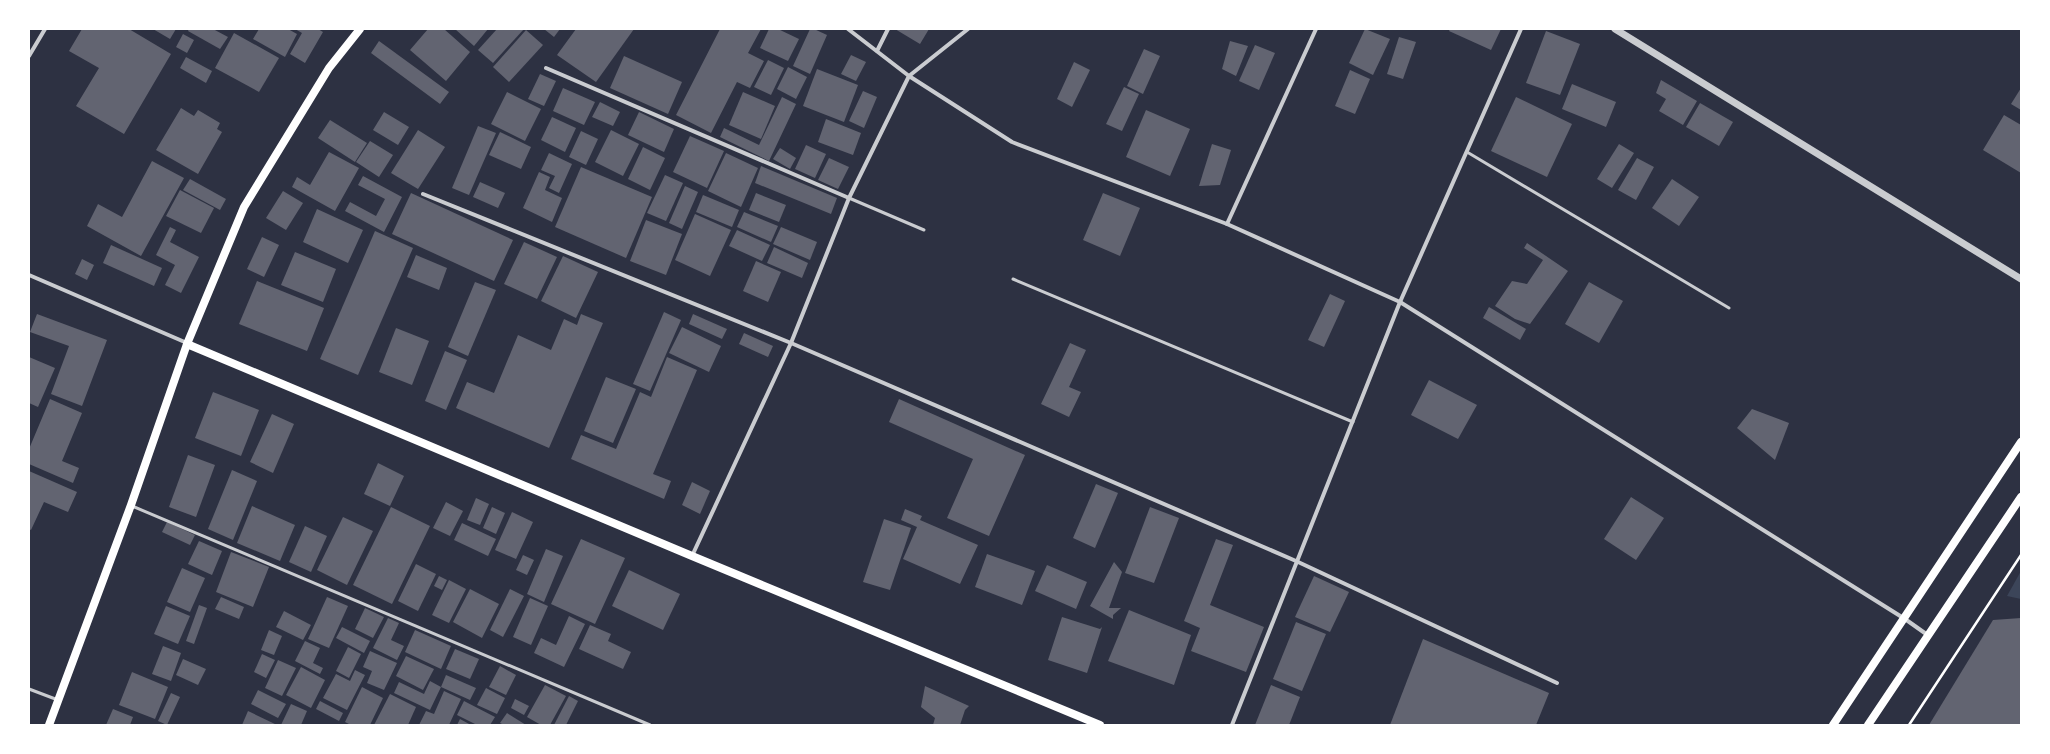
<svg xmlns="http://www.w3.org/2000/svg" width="2050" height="754" viewBox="0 0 2050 754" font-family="'Fira Sans Condensed',sans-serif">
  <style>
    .green { fill: #3c4559 }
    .building { fill: #626471 }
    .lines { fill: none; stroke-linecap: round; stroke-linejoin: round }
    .path { stroke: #fff; stroke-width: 2.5 }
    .service { stroke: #caccd0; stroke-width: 3 }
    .minor { stroke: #caccd0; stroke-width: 4 }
    .tertiary { stroke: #caccd0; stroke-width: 7 }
    .secondary { stroke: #fff; stroke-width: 8 }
  </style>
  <rect width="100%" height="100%" fill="#2d3142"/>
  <!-- green -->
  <polygon class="green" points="2021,571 2021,599 2007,596"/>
  <!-- building -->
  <g class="building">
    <polygon points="82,29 129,29 171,54 124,134 76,106 99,68 69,51"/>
    <polygon points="153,29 176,29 170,39"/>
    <polygon points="189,29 213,29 228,37 220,49 188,31"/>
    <polygon points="259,29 288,29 297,34 285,57 253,39"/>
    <polygon points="295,29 318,29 323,32 305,63 290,54 302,33"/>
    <polygon points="428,29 444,29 470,52 446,81 410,50"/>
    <polygon points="455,29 488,29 474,46"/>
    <polygon points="497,29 524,29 493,63 478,50"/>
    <polygon points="544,29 560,29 554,37"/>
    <polygon points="576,29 634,29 596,82 557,55"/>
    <polygon points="720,29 761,29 748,53 764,61 750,88 737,82 711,133 676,115"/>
    <polygon points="769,29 778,29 799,39 788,61 760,48"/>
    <polygon points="810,29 814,29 827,35 810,74 793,66"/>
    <polygon points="895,29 929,29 920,44"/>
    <polygon points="1365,29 1390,39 1373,75 1349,63"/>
    <polygon points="1450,29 1501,29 1491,50 1449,31"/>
    <polygon points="526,30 543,45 509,82 493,67"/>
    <polygon points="1546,31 1580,44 1560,95 1526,83"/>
    <polygon points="234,33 279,58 259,92 215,68"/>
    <polygon points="183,34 194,40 187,53 176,47"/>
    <polygon points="1399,37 1416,42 1403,79 1387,74"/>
    <polygon points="379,41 449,92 440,104 371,53"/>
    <polygon points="1230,41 1248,46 1236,76 1222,69"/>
    <polygon points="1255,45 1275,53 1259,90 1239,81"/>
    <polygon points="1144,49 1160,56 1143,94 1127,86"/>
    <polygon points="851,55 866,62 856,81 841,74"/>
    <polygon points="624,56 682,82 668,114 610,88"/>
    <polygon points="186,57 212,71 206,83 180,68"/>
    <polygon points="768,60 784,68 771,95 754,87"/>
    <polygon points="1074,62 1090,70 1072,107 1057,99"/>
    <polygon points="788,67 807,77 796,99 777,89"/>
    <polygon points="817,69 858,85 844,122 803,106"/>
    <polygon points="1350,70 1370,79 1355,114 1335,106"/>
    <polygon points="540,74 556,81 544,106 528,99"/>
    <polygon points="1661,80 1697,101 1683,125 1659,111 1666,99 1656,93"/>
    <polygon points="1572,84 1616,102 1606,127 1562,109"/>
    <polygon points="1124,87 1139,94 1122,131 1106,124"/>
    <polygon points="563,88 595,102 584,125 553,111"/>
    <polygon points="2021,88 2021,110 2011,104"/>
    <polygon points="863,91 877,97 864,128 849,121"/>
    <polygon points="507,92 541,109 525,141 491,124"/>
    <polygon points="743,92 775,106 761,139 729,125"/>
    <polygon points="782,97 796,104 769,161 720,137 724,128 759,145"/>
    <polygon points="1516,97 1572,124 1547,177 1491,151"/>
    <polygon points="600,102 620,112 613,126 592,117"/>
    <polygon points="1700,103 1733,122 1719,146 1686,127"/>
    <polygon points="181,108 194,116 198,110 220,123 217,129 222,132 198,174 156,150"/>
    <polygon points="1146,110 1190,129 1170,176 1126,157"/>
    <polygon points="384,112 409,127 398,145 373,130"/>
    <polygon points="639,112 674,129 664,152 628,135"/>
    <polygon points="2004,115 2021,125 2021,173 1983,150"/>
    <polygon points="552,117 576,128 565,152 541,140"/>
    <polygon points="826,119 861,133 853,155 818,142"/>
    <polygon points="330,120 367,143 355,162 318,138"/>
    <polygon points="478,126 496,133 469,195 452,188"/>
    <polygon points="418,130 445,147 418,189 391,173"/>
    <polygon points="611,130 639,144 623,176 595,162"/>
    <polygon points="581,131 598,139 586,165 569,157"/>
    <polygon points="500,132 531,147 521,169 489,155"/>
    <polygon points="690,136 724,151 707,188 673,172"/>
    <polygon points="370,141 393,155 379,177 356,162"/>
    <polygon points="1212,144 1231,150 1220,185 1199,186"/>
    <polygon points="1619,144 1634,153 1612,188 1597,179"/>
    <polygon points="806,145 826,154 815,178 795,169"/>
    <polygon points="643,147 665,158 650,190 628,179"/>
    <polygon points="780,148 796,158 790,169 773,159"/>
    <polygon points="329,152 359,168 335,211 292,187 297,177 310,185"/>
    <polygon points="549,153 572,164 559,193 549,188 555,176 541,170"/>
    <polygon points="726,153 758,168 741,207 708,191"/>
    <polygon points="829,158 849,167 838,189 818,180"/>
    <polygon points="1637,158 1654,167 1636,200 1618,190"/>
    <polygon points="152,161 184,178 141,256 87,226 98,204 122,217"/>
    <polygon points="761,166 837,198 831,214 755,183"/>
    <polygon points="581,167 652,197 626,258 555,227"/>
    <polygon points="539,172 550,177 545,190 562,198 552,222 523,208"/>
    <polygon points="665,175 683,183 666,221 647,213"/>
    <polygon points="363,176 402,197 384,232 345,211 350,202 376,216 385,199 358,185"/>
    <polygon points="190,179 226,199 220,210 183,190"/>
    <polygon points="1672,179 1699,197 1679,226 1652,208"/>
    <polygon points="480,182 505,193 498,208 473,197"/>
    <polygon points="685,186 698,192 682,229 669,223"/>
    <polygon points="180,190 214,208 201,233 166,216"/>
    <polygon points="283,191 303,203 286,230 266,218"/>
    <polygon points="411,193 513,240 494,281 392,234"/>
    <polygon points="756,193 786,205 779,222 749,210"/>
    <polygon points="1103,193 1140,208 1120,256 1083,240"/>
    <polygon points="703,195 739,210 732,227 696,212"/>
    <polygon points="317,209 363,230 348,263 303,242"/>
    <polygon points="744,212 778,226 771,242 737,227"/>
    <polygon points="695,214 731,230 710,276 675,260"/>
    <polygon points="646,220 682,234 666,275 630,261"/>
    <polygon points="170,227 176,230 170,242 199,257 181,293 165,285 175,265 156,255"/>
    <polygon points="781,227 817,242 810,260 773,244"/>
    <polygon points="737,230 770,245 762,261 729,246"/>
    <polygon points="375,231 413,248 358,375 320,359"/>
    <polygon points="262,237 279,245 264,277 247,269"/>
    <polygon points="524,242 557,257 537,299 504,284"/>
    <polygon points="1527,243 1568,271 1530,324 1515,319 1495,306 1512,281 1527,284 1543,260 1524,248"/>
    <polygon points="111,245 162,268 154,286 103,263"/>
    <polygon points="774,247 808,263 802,278 767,263"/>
    <polygon points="295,252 336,269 323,302 281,285"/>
    <polygon points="416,255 447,268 439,290 407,277"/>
    <polygon points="563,256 598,272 576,318 541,301"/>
    <polygon points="82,259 94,265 87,280 75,274"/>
    <polygon points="756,261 781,272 768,302 743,291"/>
    <polygon points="257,281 324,308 307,351 239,324"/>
    <polygon points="475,282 496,290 468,356 448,347"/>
    <polygon points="1589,282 1623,301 1599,343 1565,324"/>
    <polygon points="1330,294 1345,301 1324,347 1308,340"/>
    <polygon points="1489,307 1526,329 1520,340 1483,318"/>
    <polygon points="664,312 681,320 650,391 633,384"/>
    <polygon points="37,314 107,340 82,406 51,394 69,346 30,332"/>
    <polygon points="581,314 603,323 549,448 456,408 467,382 494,393 518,335 551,350 564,319 577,325"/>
    <polygon points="693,314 727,329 722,339 689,324"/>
    <polygon points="682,327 721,346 709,372 669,353"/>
    <polygon points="396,328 429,341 412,385 379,372"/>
    <polygon points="744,333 773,346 768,357 739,344"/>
    <polygon points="1070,343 1086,350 1069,387 1081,392 1069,417 1041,404"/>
    <polygon points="445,351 467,360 446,410 425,401"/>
    <polygon points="29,357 55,368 38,407 29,403"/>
    <polygon points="667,357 697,370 653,474 671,481 664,499 571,459 581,435 616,449 640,392 651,397"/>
    <polygon points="606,377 636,389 613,443 584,431"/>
    <polygon points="1429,380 1477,405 1458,439 1411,415"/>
    <polygon points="213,392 259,410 241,456 195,438"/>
    <polygon points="50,399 82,413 62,461 79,468 73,483 29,464 29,449"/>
    <polygon points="899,399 1025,455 989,536 947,518 973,459 889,422"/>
    <polygon points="1752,409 1789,423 1775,460 1737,428"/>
    <polygon points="272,414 294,424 273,473 250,462"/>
    <polygon points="188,455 215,465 196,517 169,507"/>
    <polygon points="378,463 404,476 390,506 364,494"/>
    <polygon points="232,470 257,481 233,540 208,529"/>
    <polygon points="29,471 77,492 68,512 44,502 31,530 29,529"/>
    <polygon points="692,482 710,491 700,514 682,505"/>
    <polygon points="1096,484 1118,493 1095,548 1073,538"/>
    <polygon points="1631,497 1664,518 1636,560 1604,539"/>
    <polygon points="476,498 489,504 480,525 467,520"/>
    <polygon points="446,502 463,511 450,536 433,528"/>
    <polygon points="252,506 295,525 280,561 237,543"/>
    <polygon points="391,507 430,526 392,604 353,585"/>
    <polygon points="492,507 505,513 496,534 483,528"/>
    <polygon points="1150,507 1179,518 1154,583 1125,573"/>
    <polygon points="905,509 922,516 920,520 978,545 960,584 903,559 917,527 901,520"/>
    <polygon points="512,512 533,522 516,559 495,550"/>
    <polygon points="343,517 373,531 347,585 317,570"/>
    <polygon points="884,519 911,528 890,590 863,582"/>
    <polygon points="167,522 195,535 190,545 162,532"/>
    <polygon points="462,523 496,539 488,556 454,540"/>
    <polygon points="305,526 327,536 311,572 289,562"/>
    <polygon points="581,539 625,558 595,624 551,604"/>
    <polygon points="1216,539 1233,545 1210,605 1264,627 1246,672 1191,651 1200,628 1184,621"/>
    <polygon points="199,541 222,551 212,575 188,564"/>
    <polygon points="546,549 563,556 544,602 527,594"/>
    <polygon points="231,552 269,567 253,607 216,592"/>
    <polygon points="987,554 1035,571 1022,605 975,587"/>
    <polygon points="523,555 534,560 527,575 516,570"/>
    <polygon points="1114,562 1122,572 1109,608 1121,608 1113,615 1113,619 1090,606"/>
    <polygon points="416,564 436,574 418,611 398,601"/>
    <polygon points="1047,565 1087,582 1076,609 1035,591"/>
    <polygon points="182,568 205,578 190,612 167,602"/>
    <polygon points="629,570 680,594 663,630 612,606"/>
    <polygon points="439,576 447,580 442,590 434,586"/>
    <polygon points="1314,576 1349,592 1330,632 1295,617"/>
    <polygon points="449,580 466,589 449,623 432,615"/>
    <polygon points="470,589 499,604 482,638 453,622"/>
    <polygon points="510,589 524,596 503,637 490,630"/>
    <polygon points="221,597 244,607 239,619 215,609"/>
    <polygon points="327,597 348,606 329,648 308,639"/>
    <polygon points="530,598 548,606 531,645 513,637"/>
    <polygon points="199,605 207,608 194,644 186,641"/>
    <polygon points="166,606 190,616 178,644 154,634"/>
    <polygon points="365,608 384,617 373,638 355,629"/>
    <polygon points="1129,610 1191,635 1174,685 1108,661"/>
    <polygon points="284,611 311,625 303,640 276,627"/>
    <polygon points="569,616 585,624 564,667 534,653 541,638 556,645"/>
    <polygon points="1062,617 1100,629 1102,627 1087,673 1048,660"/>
    <polygon points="388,618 399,623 391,640 404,646 397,660 373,648"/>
    <polygon points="2021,618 2021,725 1929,725 1993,620"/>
    <polygon points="1296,622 1326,634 1302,691 1273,679"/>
    <polygon points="590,625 611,634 608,641 631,652 623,669 579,649"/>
    <polygon points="342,627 370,641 364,653 336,638"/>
    <polygon points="269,630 282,636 274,655 261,650"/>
    <polygon points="415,630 451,646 441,669 405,652"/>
    <polygon points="1423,639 1549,693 1536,725 1390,725"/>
    <polygon points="305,641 320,648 313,663 323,668 320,674 295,661"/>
    <polygon points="163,646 181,653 171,681 152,674"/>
    <polygon points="348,647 361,654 349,678 336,671"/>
    <polygon points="455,649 479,659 470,679 446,669"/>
    <polygon points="370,651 397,663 384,690 367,683 372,671 363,667"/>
    <polygon points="262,654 275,660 266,678 254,672"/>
    <polygon points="406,656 434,669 423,690 396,676"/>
    <polygon points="183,659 206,669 198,685 176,675"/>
    <polygon points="278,660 296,668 282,696 265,688"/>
    <polygon points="500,666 516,675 506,695 489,687"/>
    <polygon points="301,667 325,680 311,708 286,695"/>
    <polygon points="355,670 365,675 347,710 323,698 336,674 350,681"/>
    <polygon points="132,672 168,687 155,719 119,705"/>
    <polygon points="446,675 476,688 470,700 441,687"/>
    <polygon points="430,681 441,687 430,710 394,693 399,682 424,694"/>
    <polygon points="545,685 566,696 550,725 541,725 527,717"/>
    <polygon points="1271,685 1300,697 1289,725 1255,725"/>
    <polygon points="925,686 969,706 965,710 960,725 933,725 935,718 921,707"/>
    <polygon points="362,687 383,698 370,725 351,725 345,722"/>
    <polygon points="486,688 505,698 497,714 477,705"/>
    <polygon points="258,690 286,704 278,718 251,704"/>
    <polygon points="444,691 461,699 449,725 419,725 426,711 434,714"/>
    <polygon points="171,693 180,697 167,725 158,721"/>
    <polygon points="390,694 416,707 408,725 374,725"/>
    <polygon points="569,696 578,701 566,725 554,725"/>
    <polygon points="515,699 529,706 524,715 511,708"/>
    <polygon points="320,701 343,713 339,721 316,709"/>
    <polygon points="464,701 495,717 490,725 477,725 457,715"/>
    <polygon points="291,704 307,711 301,725 281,725"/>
    <polygon points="113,709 133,717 130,725 106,725"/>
    <polygon points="248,711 277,725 242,725"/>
    <polygon points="507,713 526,725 504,725 500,723"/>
    <polygon points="460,719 471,725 457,725"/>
  </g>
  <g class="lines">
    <!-- path -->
    <polyline class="path" points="1909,725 2021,555"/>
    <!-- service -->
    <g class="service">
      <polyline points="1467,152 1729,308"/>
      <polyline points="849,198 924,230"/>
      <polyline points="1013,279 1353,422"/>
      <polyline points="132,506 650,725"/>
      <polyline points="29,689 58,700"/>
    </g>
    <!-- minor -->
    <g class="minor">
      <polyline points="848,29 909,76 1012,142 1227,224 1400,302 1905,619 1929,636"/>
      <polyline points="877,51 888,29"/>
      <polyline points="29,56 45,29"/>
      <polyline points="546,68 849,198"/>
      <polyline points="423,194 791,343 1296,561 1557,683"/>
      <polyline points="1227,224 1316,29"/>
      <polyline points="29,275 187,343"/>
      <polyline points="692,556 791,343 849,198 909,76 968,29"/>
      <polyline points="1232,725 1400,302 1521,29"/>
    </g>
    <!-- tertiary -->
    <polyline class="tertiary" points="1615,29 2021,279"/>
    <!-- secondary -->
    <g class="secondary">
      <polyline points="187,344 244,207 329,68 360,29"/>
      <polyline points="49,725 131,505 187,344 692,556 1100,725"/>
      <polyline points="1833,725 2021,442"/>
      <polyline points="1868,725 2021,497"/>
    </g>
  </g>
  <!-- border -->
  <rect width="2050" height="754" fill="none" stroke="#ffffff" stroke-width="60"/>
</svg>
